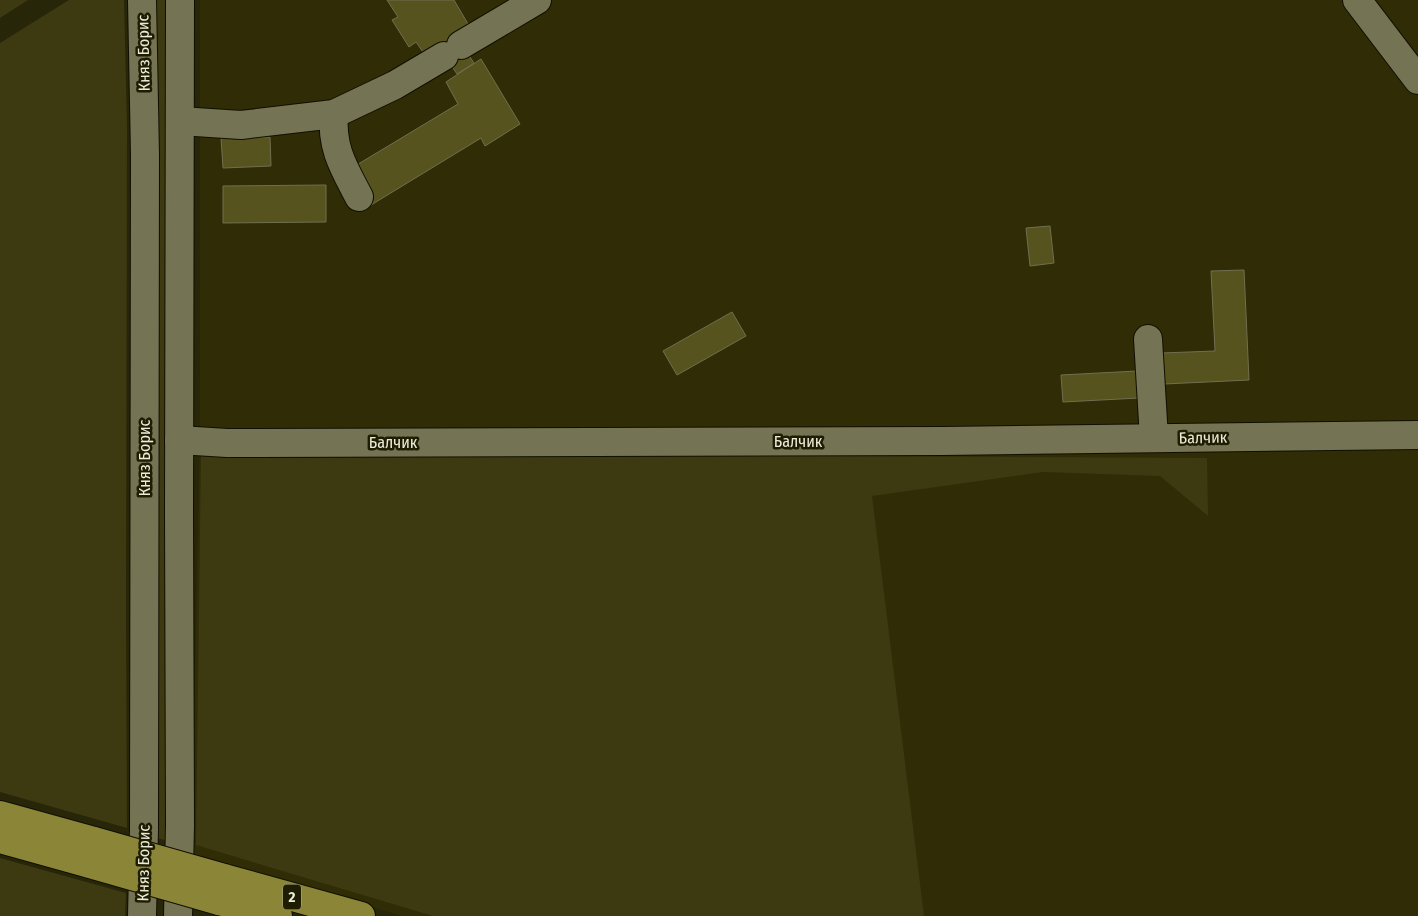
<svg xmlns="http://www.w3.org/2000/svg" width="1418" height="916" viewBox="0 0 1418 916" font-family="'Fira Sans Condensed',sans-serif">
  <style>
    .built { fill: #302d06 }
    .green { fill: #3d3a12 }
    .building { fill: #56531e; stroke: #706f50 }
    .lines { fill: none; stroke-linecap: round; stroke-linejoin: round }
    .minor-casing { stroke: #110f00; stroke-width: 30 }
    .major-casing { stroke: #110f00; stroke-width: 30 }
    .minor { stroke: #747354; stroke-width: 28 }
    .major { stroke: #8b8637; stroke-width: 28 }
    .major-bridge-casing { stroke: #110f00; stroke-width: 30; stroke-linecap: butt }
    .major-bridge { stroke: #8b8637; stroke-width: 28 }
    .labels { text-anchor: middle; stroke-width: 5; stroke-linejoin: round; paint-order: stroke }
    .shield { fill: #1f1d01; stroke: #aead99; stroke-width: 1 }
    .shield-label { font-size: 15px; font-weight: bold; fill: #ebebda }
    .street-label { font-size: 16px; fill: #ebebda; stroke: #1f1d01 }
  </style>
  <rect width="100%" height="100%" fill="#282609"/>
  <!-- built -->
  <polygon class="built" points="200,0 1418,0 1418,916 402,916 191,854 200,434"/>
  <!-- green -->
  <g class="green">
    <polygon points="0,0 28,0 0,18"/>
    <polygon points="69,0 124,0 127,126 126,614 127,828 0,792 0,43"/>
    <polygon points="156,0 165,0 167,841 158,838 155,488"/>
    <polygon points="201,453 1207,458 1208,516 1160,476 1043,472 872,496 924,916 433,916 196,845"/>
    <polygon points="0,858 126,893 125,916 0,916"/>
  </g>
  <!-- building -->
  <g class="building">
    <polygon points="387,0 454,0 468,24 454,33 474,63 457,74 437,44 423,52 416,42 409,47 392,20 398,17"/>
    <polygon points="481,59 520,124 485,146 481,138 371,205 350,169 458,104 446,82"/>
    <polygon points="270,137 271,166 223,168 221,138"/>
    <polygon points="326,185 326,222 223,223 223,186"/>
    <polygon points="1050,226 1054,263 1030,266 1026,228"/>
    <polygon points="1244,270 1249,380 1164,384 1162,353 1215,351 1211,271"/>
    <polygon points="732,312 746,336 677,375 663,351"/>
    <polygon points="1137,371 1139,398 1063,402 1061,375"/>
  </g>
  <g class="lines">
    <!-- minor casing -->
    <g class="minor-casing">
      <g id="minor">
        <polyline points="1357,0 1418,80"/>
        <polyline points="461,45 537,0"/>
        <path d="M 334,114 C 331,148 344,168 359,197"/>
        <polyline points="180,121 241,125 334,114 395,85 444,56"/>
        <polyline points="1148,339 1154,438"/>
        <polyline points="179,440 227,443 943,441 1418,435"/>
        <polyline points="142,916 144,829 145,155 142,0"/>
        <polyline points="178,916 180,825 179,513 180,0"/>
      </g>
    </g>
    <!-- major casing -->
    <g class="major-casing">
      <g id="major">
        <polyline points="0,815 94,841"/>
        <polyline points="0,839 90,864"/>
        <polyline points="224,878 361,916"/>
        <polyline points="219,901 278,916"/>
      </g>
    </g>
    <!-- minor -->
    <use href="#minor" class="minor"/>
    <!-- major -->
    <use href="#major" class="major"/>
    <!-- major-bridge casing -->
    <g class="major-bridge-casing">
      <g id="major-bridge">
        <polyline points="94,841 224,878"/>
        <polyline points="90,864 219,901"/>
      </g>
    </g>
    <!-- major-bridge -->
    <use href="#major-bridge" class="major-bridge"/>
  </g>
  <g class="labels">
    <!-- shield labels -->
    <rect class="shield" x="283" y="884.5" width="18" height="25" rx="4"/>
    <g class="shield-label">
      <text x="292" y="902">2</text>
    </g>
    <!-- street labels -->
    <g class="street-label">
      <text transform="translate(143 53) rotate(-91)" y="6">Княз Борис</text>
      <text transform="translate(1203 437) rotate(-1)" y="6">Балчик</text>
      <text x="798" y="447">Балчик</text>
      <text x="393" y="448">Балчик</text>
      <text transform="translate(144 458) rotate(-90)" y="6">Княз Борис</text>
      <text transform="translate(143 863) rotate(-89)" y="6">Княз Борис</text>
    </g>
  </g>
</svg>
